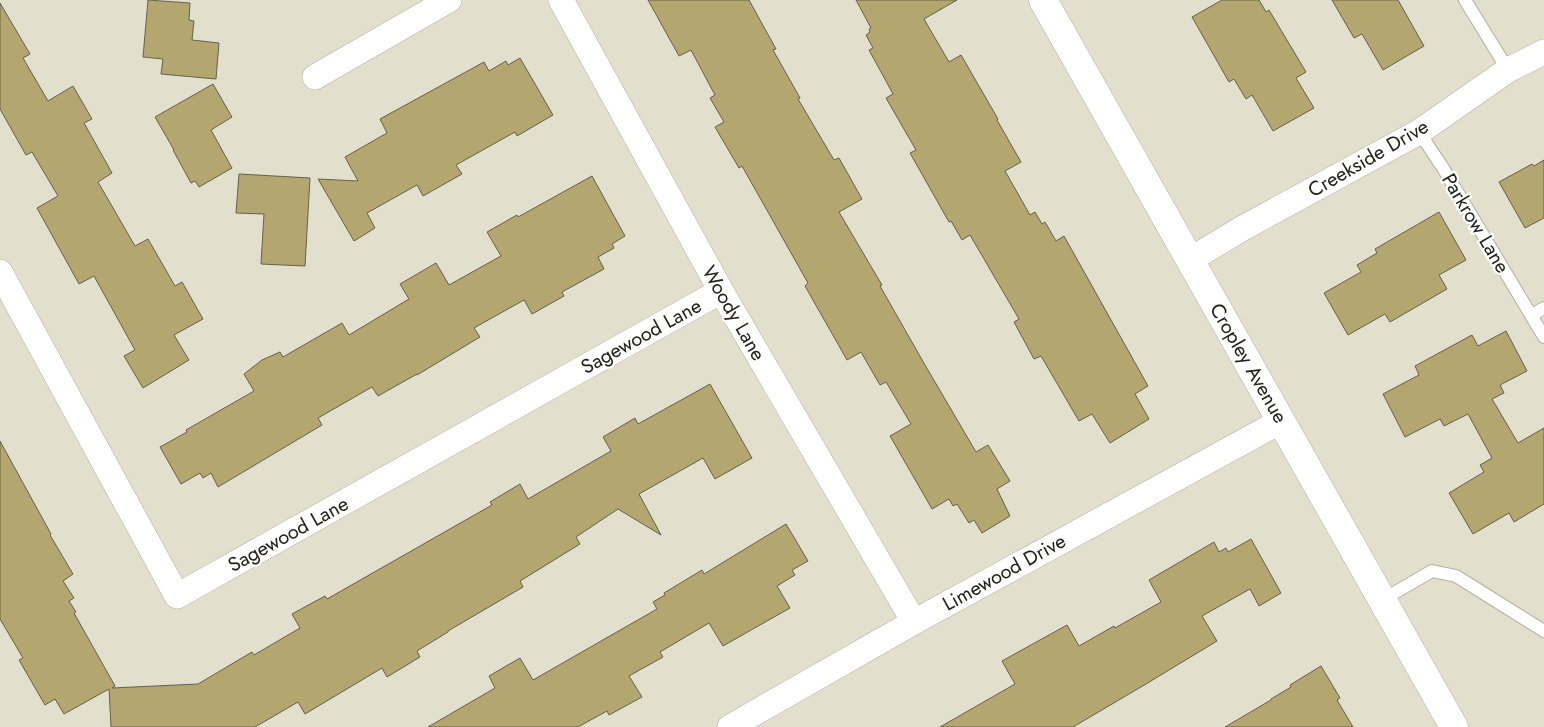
<svg xmlns="http://www.w3.org/2000/svg" width="1544" height="727" viewBox="0 0 1544 727" font-family="Jost,sans-serif">
  <style>
    .building { fill: #b4a66f; stroke: #646051 }
    .lines { fill: none; stroke-linecap: round; stroke-linejoin: round }
    .service-casing { stroke: #b4b09f; stroke-width: 14 }
    .minor-casing { stroke: #b4b09f; stroke-width: 26 }
    .tertiary-casing { stroke: #b4b09f; stroke-width: 29 }
    .service { stroke: #fff; stroke-width: 12 }
    .minor { stroke: #fff; stroke-width: 25 }
    .tertiary { stroke: #fff; stroke-width: 28 }
    .labels { text-anchor: middle; stroke-width: 4.5; stroke-linejoin: round; paint-order: stroke }
    .street-label { font-size: 20px; fill: #22211a; stroke: #fff }
  </style>
  <rect width="100%" height="100%" fill="#e3dfcd"/>
  <!-- building -->
  <g class="building">
    <polygon points="148,0 190,3 189,20 194,21 192,40 219,43 216,79 161,74 163,59 143,57"/>
    <polygon points="648,0 749,0 776,49 773,50 800,98 798,99 834,160 839,158 862,199 839,212 866,258 882,285 880,286 925,365 976,452 988,445 1010,481 997,489 1010,516 982,533 974,520 969,523 957,504 953,506 949,499 932,509 890,436 911,424 886,382 880,385 861,352 847,360 805,286 808,283 742,166 739,168 715,127 724,122 710,98 715,95 691,50 679,56"/>
    <polygon points="856,0 957,0 924,19 949,62 961,55 998,119 997,120 1021,162 1005,171 1030,215 1035,212 1042,224 1045,222 1056,241 1064,236 1148,386 1135,394 1149,419 1110,443 1092,414 1079,421 1041,356 1034,359 1014,322 1019,319 970,235 962,240 951,221 949,222 910,153 916,150 886,98 893,94 869,50 873,48 866,35 870,32 869,29 871,28"/>
    <polygon points="1222,0 1259,0 1266,12 1269,10 1306,72 1296,78 1314,108 1273,131 1252,95 1246,99 1234,79 1229,82 1192,17"/>
    <polygon points="1332,0 1398,0 1424,46 1383,70 1362,34 1354,38"/>
    <polygon points="0,3 30,54 23,58 48,101 73,86 92,119 84,123 112,173 98,182 135,246 148,239 175,286 182,282 203,319 174,335 189,360 143,388 124,356 135,350 94,276 79,284 37,208 58,196 32,152 26,155 0,109"/>
    <polygon points="520,58 553,115 517,136 515,132 456,165 462,174 423,196 417,185 367,213 375,228 354,241 318,179 358,181 345,157 387,133 380,119 484,62 489,71 506,61 508,65"/>
    <polygon points="213,84 232,117 211,130 232,168 199,187 195,181 191,183 173,150 174,150 155,117"/>
    <polygon points="1544,160 1544,218 1525,228 1499,182 1532,164 1534,166"/>
    <polygon points="239,174 310,178 305,266 261,264 264,214 236,213"/>
    <polygon points="592,176 625,236 612,244 614,248 598,257 604,269 562,292 564,296 532,314 524,300 474,328 480,337 417,375 417,374 378,396 372,387 318,418 322,425 218,487 211,473 203,478 200,473 181,484 160,447 187,432 186,430 254,391 244,374 262,360 280,352 283,357 342,323 349,335 409,299 400,284 436,263 449,285 501,256 487,232 517,215 518,217"/>
    <polygon points="1439,212 1466,260 1439,275 1447,289 1390,322 1385,314 1348,335 1324,293 1361,272 1357,265 1377,253 1375,249"/>
    <polygon points="1506,331 1527,371 1500,385 1504,393 1492,399 1518,443 1544,428 1544,504 1514,522 1509,513 1473,534 1449,493 1484,472 1480,465 1492,458 1468,414 1444,426 1440,419 1405,437 1383,394 1419,375 1415,366 1472,335 1478,346"/>
    <polygon points="710,384 752,458 715,479 703,458 639,494 661,535 618,509 576,537 580,544 520,581 523,587 448,631 448,632 417,651 420,657 387,677 382,668 305,714 298,702 255,727 111,727 109,689 64,714 55,699 45,705 19,660 23,658 0,619 0,441 51,534 50,535 73,574 63,581 74,598 69,601 76,612 74,613 115,686 112,688 198,684 252,652 254,655 300,628 292,614 325,596 327,599 492,505 490,502 520,484 528,499 611,451 603,437 635,418 638,424"/>
    <polygon points="786,524 808,561 792,570 795,575 777,586 790,608 723,646 709,623 660,652 663,657 629,676 642,697 609,715 607,711 578,727 428,727 495,688 489,676 520,658 533,680 657,609 653,602 665,595 664,593 702,570 704,574"/>
    <polygon points="1251,539 1281,593 1259,606 1250,589 1202,616 1217,641 1146,684 1073,727 940,727 1015,684 1002,661 1067,625 1079,646 1114,626 1115,628 1161,602 1149,580 1214,542 1219,552 1226,548 1228,552"/>
    <polygon points="1321,666 1340,698 1337,700 1353,727 1225,727 1271,700 1271,699 1291,687 1290,685"/>
  </g>
  <g class="lines">
    <!-- service casing -->
    <g class="service-casing">
      <g id="service">
        <polyline points="1465,0 1508,70"/>
        <polyline points="1419,132 1443,168 1544,337"/>
        <polyline points="1532,315 1544,308"/>
        <polyline points="1382,600 1432,571 1456,576 1544,631"/>
      </g>
    </g>
    <!-- minor casing -->
    <g class="minor-casing">
      <g id="minor">
        <polyline points="561,0 721,291 914,622"/>
        <polyline points="315,77 449,0"/>
        <polyline points="1190,260 1243,228 1419,132 1508,70 1544,52"/>
        <polyline points="0,272 177,596 721,291"/>
        <polyline points="730,727 914,622 1281,421"/>
      </g>
    </g>
    <!-- tertiary casing -->
    <g class="tertiary-casing">
      <polyline id="tertiary" points="1043,0 1454,727"/>
    </g>
    <!-- service -->
    <use href="#service" class="service"/>
    <!-- minor -->
    <use href="#minor" class="minor"/>
    <!-- tertiary -->
    <use href="#tertiary" class="tertiary"/>
  </g>
  <g class="labels">
    <!-- street labels -->
    <g class="street-label">
      <text transform="translate(1368 158) rotate(-30)" y="7">Creekside Drive</text>
      <text transform="translate(1476 223) rotate(59)" y="7">Parkrow Lane</text>
      <text transform="translate(734 313) rotate(60)" y="7">Woody Lane</text>
      <text transform="translate(641 336) rotate(-29)" y="7">Sagewood Lane</text>
      <text transform="translate(1249 363) rotate(60)" y="7">Cropley Avenue</text>
      <text transform="translate(288 534) rotate(-29)" y="7">Sagewood Lane</text>
      <text transform="translate(1004 572) rotate(-29)" y="7">Limewood Drive</text>
    </g>
  </g>
</svg>
